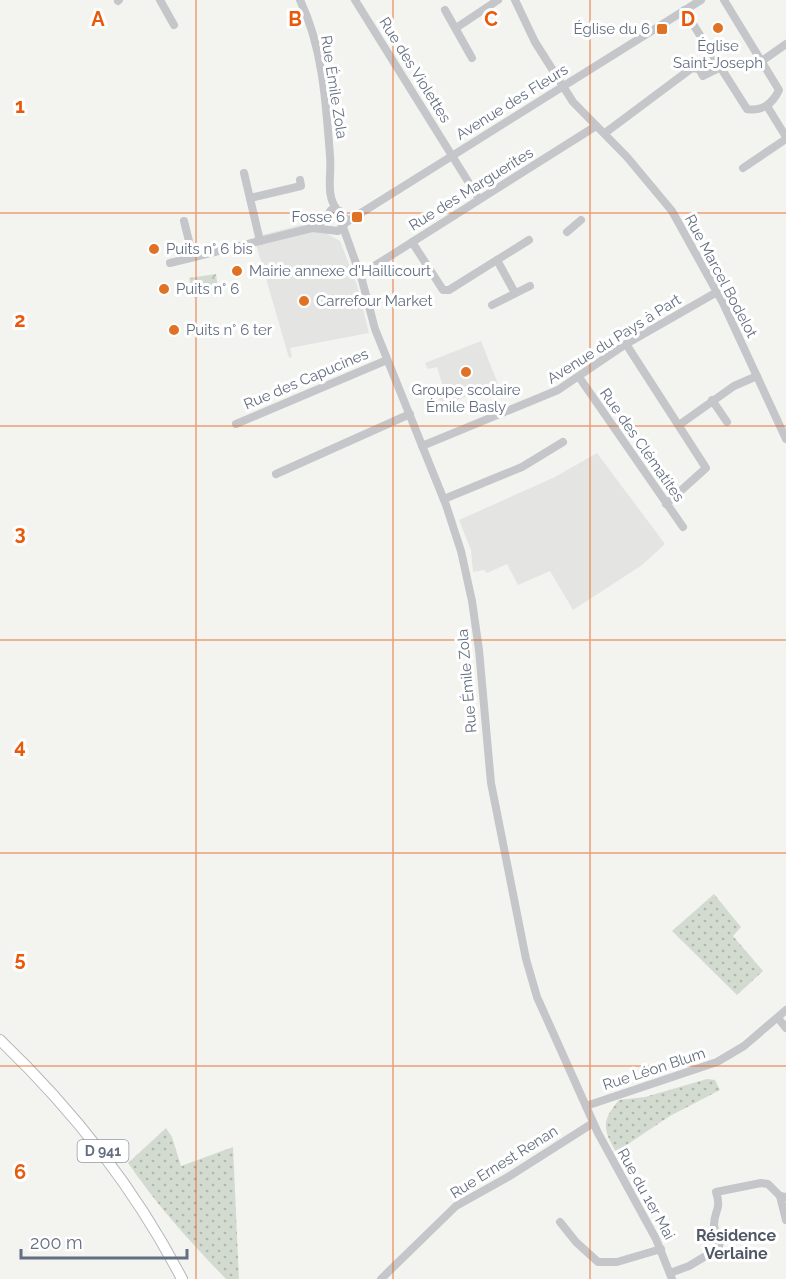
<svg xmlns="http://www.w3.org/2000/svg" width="786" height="1279" viewBox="0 0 786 1279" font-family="Raleway,sans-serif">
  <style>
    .built { fill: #e4e4e3 }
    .grass { fill: url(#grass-dots) }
    .park { fill: url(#park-crowns) }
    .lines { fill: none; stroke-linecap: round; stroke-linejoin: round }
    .major-casing { stroke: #b4b7bb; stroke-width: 12 }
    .minor { stroke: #c4c6ca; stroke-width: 8 }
    .major { stroke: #fff; stroke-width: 10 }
    .grid { fill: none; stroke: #e8590c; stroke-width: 1.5; stroke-opacity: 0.55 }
    .poi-dot { fill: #df7224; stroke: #fff; stroke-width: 2 }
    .labels { text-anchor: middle; stroke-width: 6; stroke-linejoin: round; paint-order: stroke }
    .shield { fill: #fff; stroke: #929aa6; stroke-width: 1.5 }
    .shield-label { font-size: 14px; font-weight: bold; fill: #636e80 }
    .poi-label { font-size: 15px; fill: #636e80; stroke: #fff; text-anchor: start }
    .street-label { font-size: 15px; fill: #636e80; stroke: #fff }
    .neighbourhood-label { font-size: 16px; font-weight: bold; fill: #515966; stroke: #fff }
    .grid-label { font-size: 20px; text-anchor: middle; font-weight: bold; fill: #e8590c; stroke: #fff; stroke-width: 6; stroke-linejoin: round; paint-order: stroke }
  </style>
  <defs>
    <pattern id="grass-dots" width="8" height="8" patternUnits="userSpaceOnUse" patternTransform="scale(1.5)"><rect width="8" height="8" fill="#d3dbd1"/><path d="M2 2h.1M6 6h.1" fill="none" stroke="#afb6af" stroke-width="1.8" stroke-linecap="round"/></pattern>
    <pattern id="park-crowns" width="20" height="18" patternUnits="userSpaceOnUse" patternTransform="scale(1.5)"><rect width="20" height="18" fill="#d3dbd1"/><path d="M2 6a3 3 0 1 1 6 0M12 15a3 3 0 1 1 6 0" fill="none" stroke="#afb6af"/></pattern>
  </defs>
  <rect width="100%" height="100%" fill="#f3f4f0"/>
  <!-- built -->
  <g class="built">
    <polygon points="316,221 322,231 340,241 357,285 369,333 290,348 292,357 289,358 254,237"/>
    <polygon points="481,341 498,384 442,406 439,399 446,396 437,367 428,369 425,363"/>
    <polygon points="597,453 665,544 642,565 573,610 550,571 518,585 507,564 487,573 484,570 473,572 471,550 459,520 555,477"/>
  </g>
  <!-- grass -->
  <g class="grass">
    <polygon points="714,894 741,927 733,936 763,971 737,995 672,931"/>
    <path d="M 707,1079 L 715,1080 L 720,1090 L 670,1116 L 616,1152 C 603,1129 601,1121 619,1100 L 645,1097 Z"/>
    <path d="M 166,1128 L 172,1137 L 181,1166 L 233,1147 L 239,1279 L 226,1279 C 190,1242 157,1205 128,1163 Z"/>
  </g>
  <!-- park -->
  <polygon class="park" points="216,274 219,296 203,295 194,298 189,278"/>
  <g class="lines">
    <!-- major casing -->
    <g class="major-casing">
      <path id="major" d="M 0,1040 C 74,1111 135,1188 182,1279"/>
    </g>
    <!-- minor -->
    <g class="minor">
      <polyline points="160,0 174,25"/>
      <path d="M 300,0 C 323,48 326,104 330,156 C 332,175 325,194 337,210"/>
      <polyline points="355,0 479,199"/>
      <polyline points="515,0 535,42 573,102 627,157 672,211 723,303 786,439"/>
      <polyline points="118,1 119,0"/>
      <polyline points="445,10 472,58"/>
      <path d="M 684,10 L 747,109 C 762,112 773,103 779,90 L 724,0"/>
      <polyline points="456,28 498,0"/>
      <polyline points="762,61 786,44"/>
      <polyline points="767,106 786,137"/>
      <polyline points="605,133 692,68 699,69 703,76 721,67"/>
      <polyline points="743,168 786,139"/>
      <polyline points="244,173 260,241"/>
      <polyline points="250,198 301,186 300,180"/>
      <polyline points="184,221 193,257"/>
      <polyline points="345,223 701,0"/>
      <polyline points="343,227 362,280 375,329 446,505 461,551 472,601 479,650 491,783 526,959 537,997 598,1133 656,1239 672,1279"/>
      <polyline points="567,232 581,220"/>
      <polyline points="412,242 443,290 449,290 529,240"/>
      <polyline points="497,260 515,293"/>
      <polyline points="170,263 312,228 324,220 331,210 340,211 345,218 344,225 338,231 312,228"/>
      <polyline points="359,272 368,270 596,126"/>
      <polyline points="492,305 530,286"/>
      <polyline points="626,344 706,468 666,504"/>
      <polyline points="579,377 683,527"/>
      <polyline points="712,400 727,422"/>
      <polyline points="236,424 387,360"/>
      <polyline points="679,425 734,386 757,376"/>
      <polyline points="422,446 558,390 626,344 717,292"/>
      <polyline points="276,474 410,414"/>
      <polyline points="444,499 522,467 563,442"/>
      <polyline points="778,1018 786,1028"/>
      <polyline points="586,1106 717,1062 744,1046 786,1010"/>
      <polyline points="780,1196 786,1220"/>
      <polyline points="560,1222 576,1242 598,1262 617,1262 661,1249"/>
      <path d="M 670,1273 L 689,1266 L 719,1248 C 721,1238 715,1234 714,1225 C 714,1210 722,1210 716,1192 L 761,1183 L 768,1184 L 780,1196 L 786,1197"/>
      <polyline points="381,1279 456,1206 508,1177 593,1123"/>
    </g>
    <!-- major -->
    <use href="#major" class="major"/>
  </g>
  <!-- grid -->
  <path class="grid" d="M 196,0 L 196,1279M 393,0 L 393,1279M 590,0 L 590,1279M 0,213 L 786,213M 0,426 L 786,426M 0,640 L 786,640M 0,853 L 786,853M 0,1066 L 786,1066"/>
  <!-- markers -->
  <g class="poi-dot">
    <circle cx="718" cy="28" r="6"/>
    <rect x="656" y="23" width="12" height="12" rx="3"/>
    <rect x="351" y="211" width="12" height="12" rx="3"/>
    <circle cx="154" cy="249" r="6"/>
    <circle cx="237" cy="271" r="6"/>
    <circle cx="164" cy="289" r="6"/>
    <circle cx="304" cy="301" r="6"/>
    <circle cx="174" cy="330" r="6"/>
    <circle cx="466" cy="372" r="6"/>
  </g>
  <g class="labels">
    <!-- shield labels -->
    <rect class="shield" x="77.5" y="1140" width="51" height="22" rx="4.5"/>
    <g class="shield-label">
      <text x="103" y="1156">D 941</text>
    </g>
    <!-- poi labels -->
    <g class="poi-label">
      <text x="650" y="34" text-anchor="end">Église du 6</text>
      <text x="718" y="51" text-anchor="middle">Église<tspan x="718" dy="17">Saint-Joseph</tspan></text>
      <text x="345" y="222" text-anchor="end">Fosse 6</text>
      <text x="166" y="254">Puits n° 6 bis</text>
      <text x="249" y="276">Mairie annexe d'Haillicourt</text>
      <text x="176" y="294">Puits n° 6</text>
      <text x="316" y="306">Carrefour Market</text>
      <text x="186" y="335">Puits n° 6 ter</text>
      <text x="466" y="395" text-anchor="middle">Groupe scolaire<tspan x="466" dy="17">Émile Basly</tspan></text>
    </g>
    <!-- street labels -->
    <g class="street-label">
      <text transform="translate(415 70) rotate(58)" y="5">Rue des Violettes</text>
      <text transform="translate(334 87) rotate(81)" y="5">Rue Émile Zola</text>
      <text transform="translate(512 102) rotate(-32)" y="5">Avenue des Fleurs</text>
      <text transform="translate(471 189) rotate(-32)" y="5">Rue des Marguerites</text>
      <text transform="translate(721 276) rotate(62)" y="5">Rue Marcel Bodelot</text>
      <text transform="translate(614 339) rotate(-32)" y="5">Avenue du Pays à Part</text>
      <text transform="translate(306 379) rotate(-23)" y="5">Rue des Capucines</text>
      <text transform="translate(642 445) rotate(55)" y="5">Rue des Clématites</text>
      <text transform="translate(467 681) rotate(-95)" y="5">Rue Émile Zola</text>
      <text transform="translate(654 1069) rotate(-18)" y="5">Rue Léon Blum</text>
      <text transform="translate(504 1162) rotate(-32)" y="5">Rue Ernest Renan</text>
      <text transform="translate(646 1194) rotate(61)" y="5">Rue du 1er Mai</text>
    </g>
    <!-- neighbourhood labels -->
    <g class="neighbourhood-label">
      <text x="736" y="1241">Résidence<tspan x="736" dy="18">Verlaine</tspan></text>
    </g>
  </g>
  <g class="grid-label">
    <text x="98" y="26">A</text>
    <text x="295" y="26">B</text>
    <text x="491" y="26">C</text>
    <text x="688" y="26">D</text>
    <text x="20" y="113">1</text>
    <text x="20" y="327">2</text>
    <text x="20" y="540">3</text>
    <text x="20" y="753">4</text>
    <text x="20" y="966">5</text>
    <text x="20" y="1179">6</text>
  </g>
  <!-- scale -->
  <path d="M21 1249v9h166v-9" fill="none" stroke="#636e80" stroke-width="3"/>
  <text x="30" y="1249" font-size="18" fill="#636e80" stroke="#ffffff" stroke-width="4.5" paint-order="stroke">200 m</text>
</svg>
